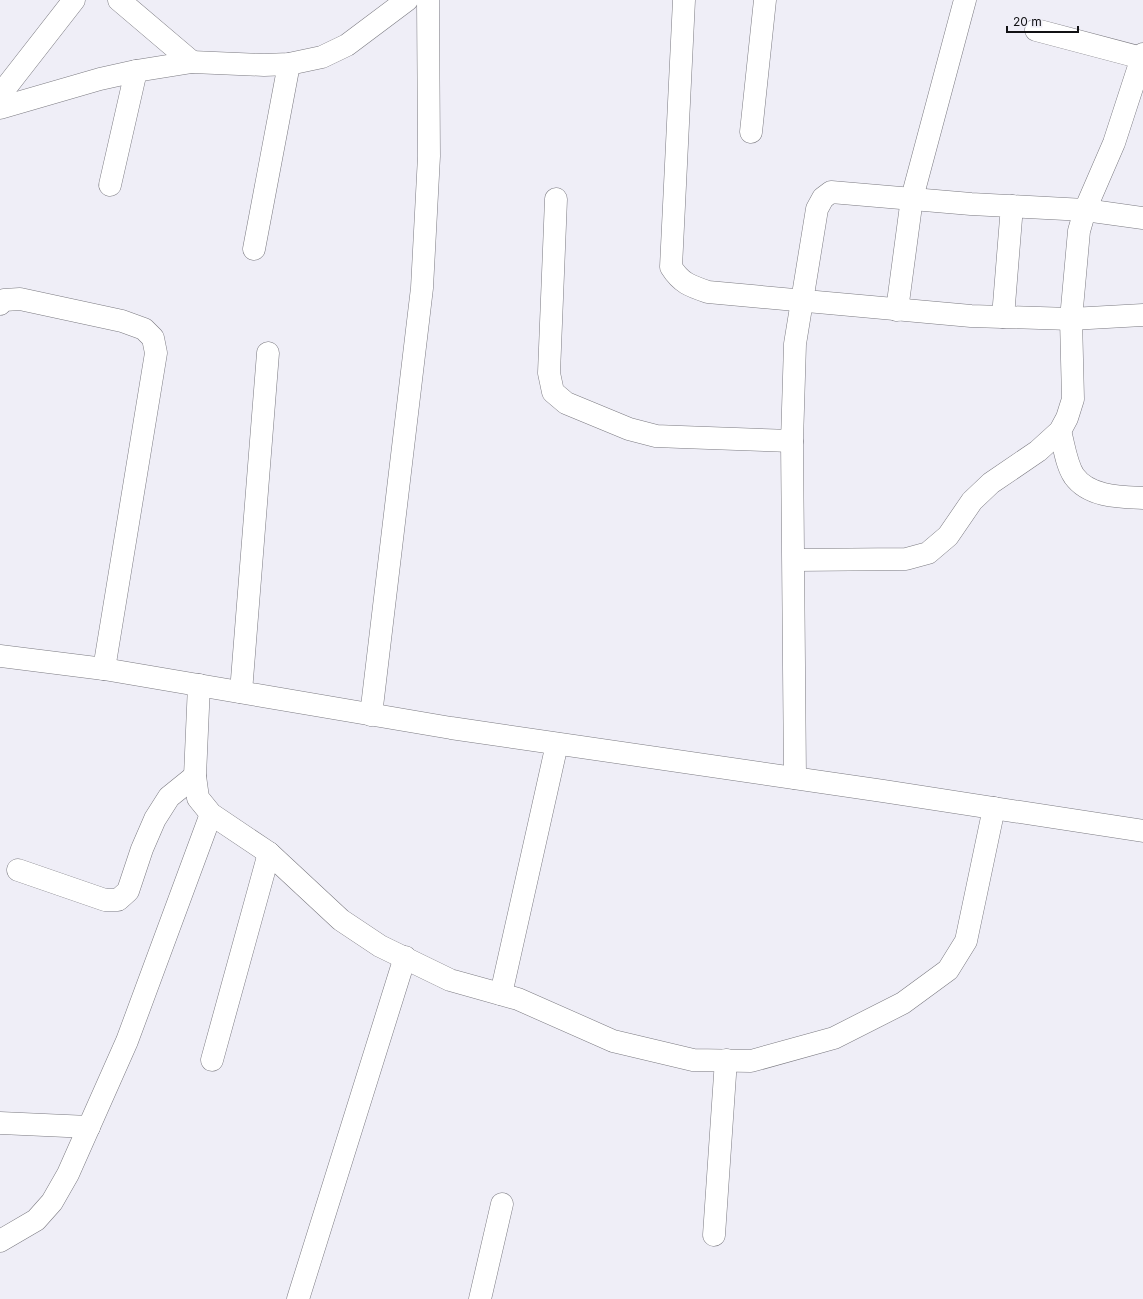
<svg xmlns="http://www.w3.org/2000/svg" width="1143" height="1299" viewBox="0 0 1143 1299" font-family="Inter,sans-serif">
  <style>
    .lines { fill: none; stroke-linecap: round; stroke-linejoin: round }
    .minor-casing { stroke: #7b7a81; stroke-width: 23 }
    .minor { stroke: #fff; stroke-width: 22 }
  </style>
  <rect width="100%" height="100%" fill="#efeef7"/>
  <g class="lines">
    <!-- minor casing -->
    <g class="minor-casing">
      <g id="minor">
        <polyline points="119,0 192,62"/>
        <path d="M 684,0 L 671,267 C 681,283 690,286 708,292 L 971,316 L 1071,319 L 1143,315"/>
        <polyline points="1036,30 1142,58"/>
        <polyline points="0,95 74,0"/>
        <polyline points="0,108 100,79 136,71 192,62 264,65 289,64 322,57 347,45 407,0"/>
        <polyline points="751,132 765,0"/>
        <polyline points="110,185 136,71"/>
        <polyline points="556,199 549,373 553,392 566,403 629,429 656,436 681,437 792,441"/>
        <polyline points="254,249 289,64"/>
        <polyline points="0,304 4,300 20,299 122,321 144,329 153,338 156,353 104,669"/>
        <polyline points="897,310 912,198 965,0"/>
        <polyline points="1003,317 1012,206"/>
        <path d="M 1060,431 C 1064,445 1066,464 1074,476 C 1089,497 1120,497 1143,498"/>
        <polyline points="794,560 906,559 928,553 948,536 972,501 991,483 1038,451 1060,431 1067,418 1073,399 1071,319 1079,231 1085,210 1114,143 1143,54"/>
        <polyline points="0,656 104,669 451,728 883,791 1143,831"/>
        <polyline points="199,685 195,776 198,798 211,814 269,853 341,920 380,946 450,980 518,999 613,1041 693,1060 751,1061 834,1038 903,1003 948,970 966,941 994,808"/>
        <polyline points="241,692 268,353"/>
        <polyline points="371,715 422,288 429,156 428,0"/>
        <polyline points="795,778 792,441 795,344 817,209 823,198 831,192 971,204 1085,210 1143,218"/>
        <polyline points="18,870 105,900 118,900 128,891 142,849 155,819 169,797 195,776"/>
        <polyline points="501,994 557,744"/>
        <polyline points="212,1060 269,853"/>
        <polyline points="0,1123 89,1127"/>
        <polyline points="714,1235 726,1060"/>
        <polyline points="0,1241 36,1220 52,1202 68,1174 127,1041 211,814"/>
        <polyline points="298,1299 405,957"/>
        <polyline points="480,1299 502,1204"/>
      </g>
    </g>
    <!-- minor -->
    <use href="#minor" class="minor"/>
  </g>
  <!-- scale -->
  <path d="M1007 26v6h71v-6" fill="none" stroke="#111114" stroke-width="2"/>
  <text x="1013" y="26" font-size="12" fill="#111114" stroke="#efeef7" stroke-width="3" paint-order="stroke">20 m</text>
</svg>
